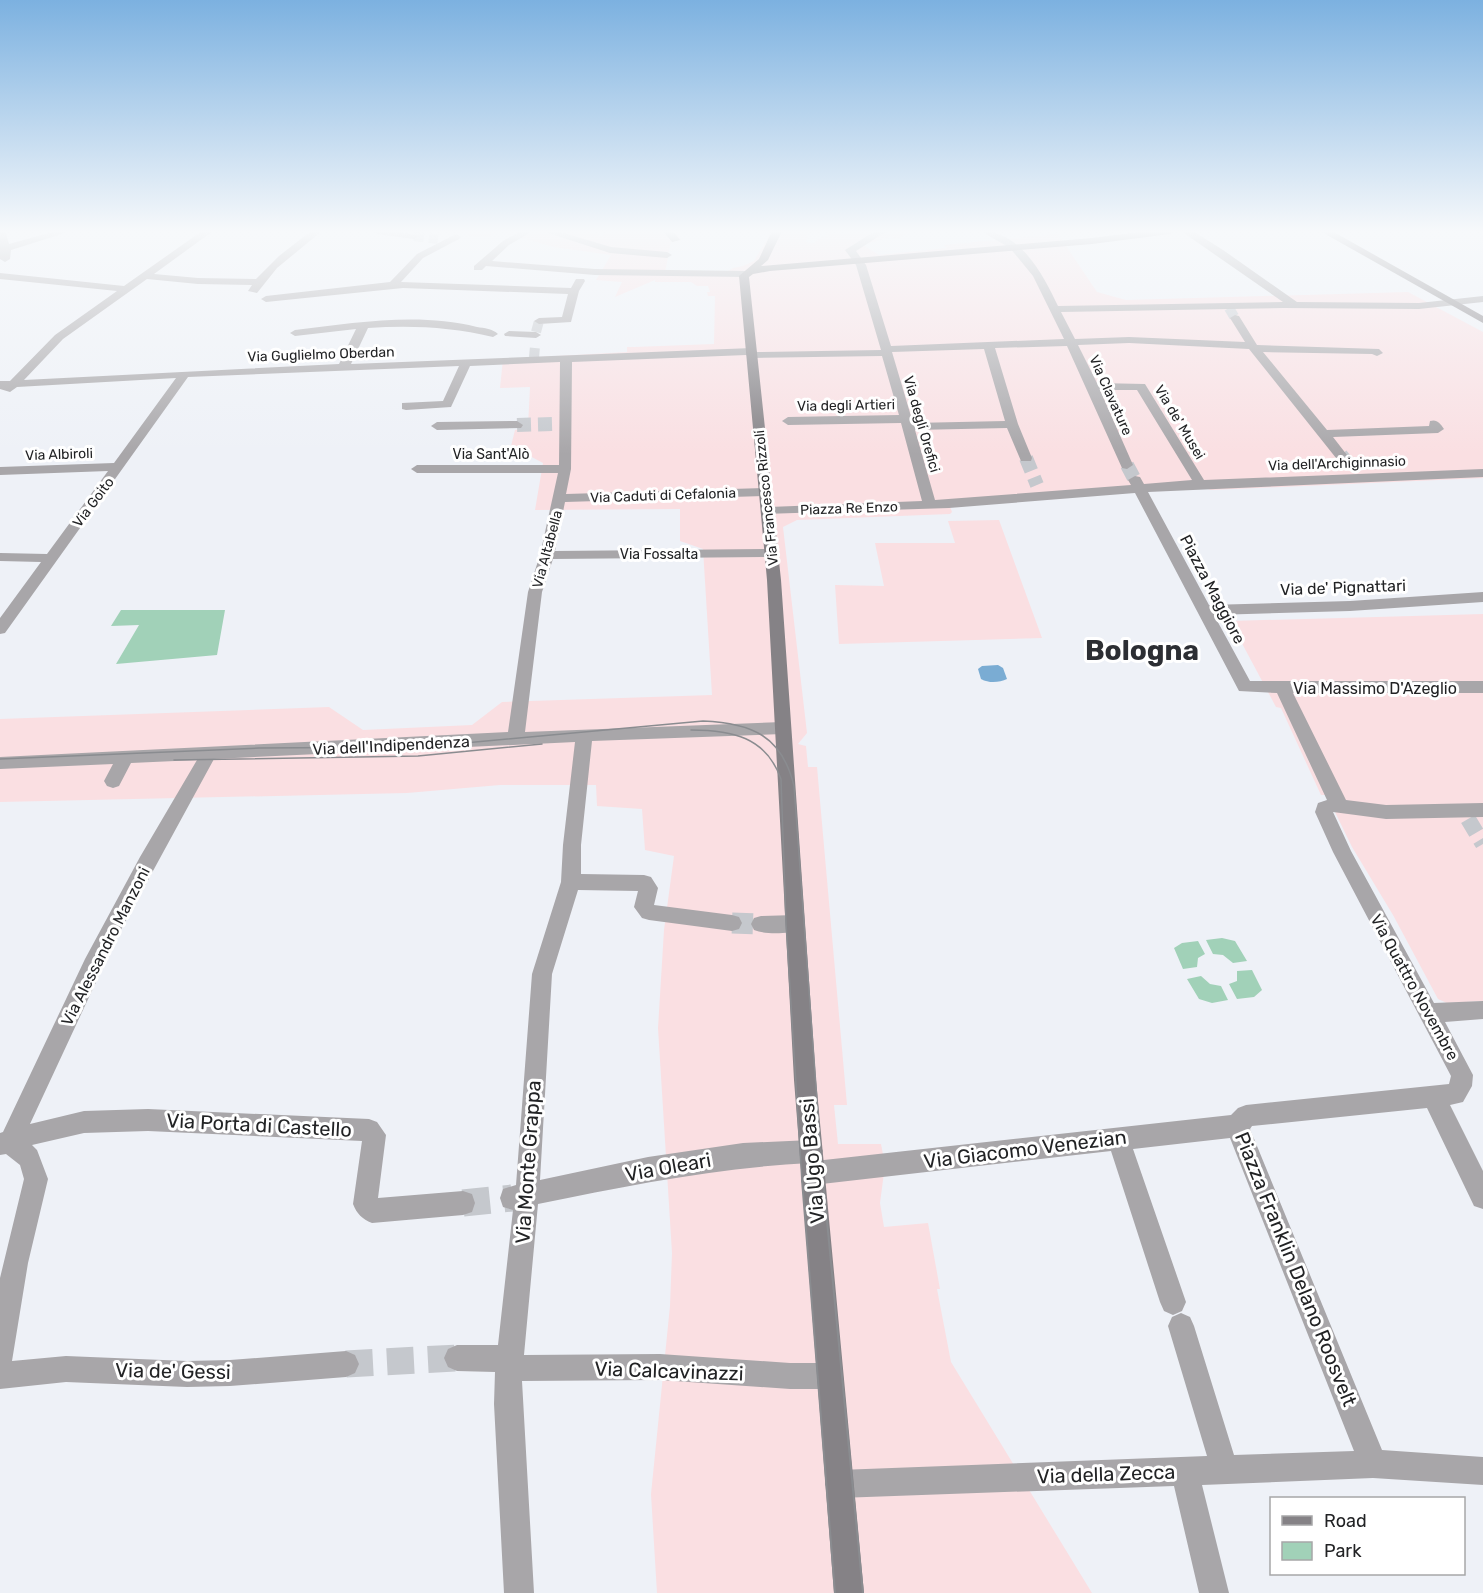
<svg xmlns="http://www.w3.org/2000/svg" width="1483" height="1593" viewBox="0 0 1483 1593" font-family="Rubik,sans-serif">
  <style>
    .commercial { fill: #fadfe2 }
    .green { fill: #a1d1b8 }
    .water { fill: #7aacd3 }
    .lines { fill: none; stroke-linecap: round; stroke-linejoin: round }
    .street-tunnel-far4 { stroke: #c5c8cd; stroke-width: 10; stroke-dasharray: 10 5; stroke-linecap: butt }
    .street-tunnel-far3 { stroke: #c5c8cd; stroke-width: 14; stroke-dasharray: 14 7; stroke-linecap: butt }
    .street-tunnel-far2 { stroke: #c5c8cd; stroke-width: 16; stroke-dasharray: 16 8; stroke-linecap: butt }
    .street-tunnel-far1 { stroke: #c5c8cd; stroke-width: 21; stroke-dasharray: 21 10; stroke-linecap: butt }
    .street-tunnel { stroke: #c5c8cd; stroke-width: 27; stroke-dasharray: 27 14; stroke-linecap: butt }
    .street { fill: #a8a6a9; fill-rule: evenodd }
    .secondary { fill: #858286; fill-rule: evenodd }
    .tram-far1 { stroke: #8a8c90; stroke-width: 1.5 }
    .tram { stroke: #8a8c90; stroke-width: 2 }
    .labels { text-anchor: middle; stroke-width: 6; stroke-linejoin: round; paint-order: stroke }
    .far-street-label { font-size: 14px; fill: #222325; stroke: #fff }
    .street-label { font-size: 16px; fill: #222325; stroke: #fff }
    .near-street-label { font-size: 20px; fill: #222325; stroke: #fff }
    .town-label { font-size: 28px; font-weight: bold; fill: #2c2e33; stroke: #fff }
  </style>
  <rect width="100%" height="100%" fill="#eef1f7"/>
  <!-- commercial -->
  <g class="commercial">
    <polygon points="451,231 588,231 600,236 615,231 676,231 681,240 671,241 665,273 725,273 733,268 743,266 754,261 772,231 809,231 806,242 814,243 821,237 829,236 825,234 829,231 843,235 851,231 912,231 897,239 891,237 863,245 879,255 947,248 944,245 1058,234 1097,292 1126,300 1408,292 1483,332 1483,478 1211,490 1192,484 949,504 952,512 950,514 797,520 783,527 807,733 798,744 806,746 808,767 817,767 847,1105 834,1105 838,1144 881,1144 885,1165 880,1203 884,1227 928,1223 940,1289 937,1289 951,1362 1092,1593 657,1593 651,1494 670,1306 672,1253 658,1028 664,930 674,856 645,850 642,809 597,806 596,785 500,785 407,793 0,802 0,719 329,707 363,730 472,725 502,702 712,695 703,549 680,541 680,509 535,510 543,463 511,446 515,430 528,427 530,387 500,388 503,359 627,352 627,347 634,347 714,344 715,296 708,296 707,292 710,292 708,286 697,286 691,282 655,282 655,280 615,297 622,282 596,280 611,255 554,247 497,231 488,237 468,236 469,234"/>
    <polygon points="999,520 1042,638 839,644 835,585 884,586 875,543 955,543 948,521"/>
    <polygon points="1483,614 1483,1001 1447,1003 1438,999 1393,915 1352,847 1336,814 1332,805 1335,795 1321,795 1281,708 1276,707 1230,621"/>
  </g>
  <!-- green -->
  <g class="green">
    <polygon points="121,610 225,610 217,655 116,664 139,625 111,626"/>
    <polygon points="1222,938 1235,941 1247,961 1233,963 1223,955 1213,954 1206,940"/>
    <polygon points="1198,941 1205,954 1198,958 1197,967 1183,969 1174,948 1182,943"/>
    <polygon points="1252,970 1262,990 1254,997 1237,999 1229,984 1237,981 1237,971"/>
    <polygon points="1201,976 1210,984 1221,986 1228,1000 1212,1003 1199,999 1187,979"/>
  </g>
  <!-- water -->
  <path class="water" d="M 998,665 L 1003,668 L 1007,679 C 1000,682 990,684 981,679 L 978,669 L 982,666 Z"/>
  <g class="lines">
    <!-- street-tunnel-far4 -->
    <g class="street-tunnel-far4">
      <polyline points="414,236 438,239"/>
      <polyline points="1229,308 1235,318"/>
      <polyline points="536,332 539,321"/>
      <polyline points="534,358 535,346"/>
    </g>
    <!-- street-tunnel-far3 -->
    <g class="street-tunnel-far3">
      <polyline points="517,425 553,424"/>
      <polyline points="1341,455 1354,471"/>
      <polyline points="1026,458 1037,485"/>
      <polyline points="1127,465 1135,480"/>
    </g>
    <!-- street-tunnel-far2 -->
    <polyline class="street-tunnel-far2" points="1468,819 1483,844"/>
    <!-- street-tunnel-far1 -->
    <polyline class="street-tunnel-far1" points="732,923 761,924"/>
    <!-- street-tunnel -->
    <g class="street-tunnel">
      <polyline points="463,1203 512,1198"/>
      <polyline points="346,1364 457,1358"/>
    </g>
    <!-- street -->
    <g class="street">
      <polygon points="0,231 5,231 9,244 56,231 71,231 11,250 10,259 5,262 0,259"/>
      <path d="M 202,231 L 213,231 L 154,274 L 198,278 L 256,279 L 279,256 L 311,231 L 322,231 L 277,268 L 257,293 L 248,291 L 252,285 L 198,284 L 147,279 L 63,339 L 24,380 L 339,364 L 356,329 L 295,336 L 290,333 L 295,330 C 354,323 418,312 477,327 C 484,328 493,329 498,334 L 493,337 C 451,327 411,325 368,328 L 351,364 L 752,348 L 757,352 L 881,350 L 856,265 L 845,250 L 875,231 L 887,231 L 856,251 L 866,265 L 891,346 L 1064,339 L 1033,276 L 1010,248 L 981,231 C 1021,231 1043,275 1058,306 L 1283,302 L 1181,231 L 1193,231 L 1223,250 L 1297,302 L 1419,303 L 1483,296 L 1483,302 L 1419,309 L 1284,308 L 1061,312 L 1075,339 L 1129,337 L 1245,342 L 1230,318 L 1235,315 L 1239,316 L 1257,345 L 1379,349 L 1383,353 L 1377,356 L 1372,354 L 1263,352 L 1327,430 L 1429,426 L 1430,421 C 1437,419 1440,423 1444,429 L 1438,433 L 1333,437 L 1347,455 L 1341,459 L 1336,458 L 1249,349 L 1129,343 L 1078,345 L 1097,383 L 1145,384 L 1204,480 L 1483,469 L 1483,477 L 1148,492 L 1209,605 L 1350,601 L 1483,592 L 1483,602 L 1350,611 L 1214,615 L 1250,681 L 1483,681 L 1483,693 L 1293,693 L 1346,800 L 1386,805 L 1483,803 L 1483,817 L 1386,819 L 1333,812 L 1351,851 L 1434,1003 L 1483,1001 L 1483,1019 L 1445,1022 L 1473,1075 L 1472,1086 L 1463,1102 L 1450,1105 L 1483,1171 L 1483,1209 L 1474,1206 L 1427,1108 L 1252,1126 L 1250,1129 L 1382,1450 L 1483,1457 L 1483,1485 L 1373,1478 L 1202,1485 L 1229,1593 L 1199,1593 L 1174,1486 L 839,1498 L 829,1494 L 825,1484 L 829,1474 L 839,1470 L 1207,1456 L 1168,1326 L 1172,1317 L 1181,1313 L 1190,1317 L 1194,1326 L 1234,1455 L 1354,1451 L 1230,1138 L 1133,1149 L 1186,1302 L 1182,1311 L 1173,1315 L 1164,1311 L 1160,1302 L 1111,1151 L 813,1185 L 805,1181 L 801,1173 L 805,1165 L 810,1163 C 716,1168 630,1185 538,1204 L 524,1355 L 660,1354 L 790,1363 L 830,1363 L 839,1367 L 843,1376 L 839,1385 L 830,1389 L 790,1389 L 660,1380 L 522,1381 L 534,1593 L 504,1593 L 494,1404 L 495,1372 L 457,1371 L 448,1367 L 444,1358 L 448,1349 L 457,1345 L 498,1345 L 513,1210 L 503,1207 L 500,1198 L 503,1189 L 516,1185 L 532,974 L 561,882 L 563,845 L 575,742 L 214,759 L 117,937 L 30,1124 L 84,1111 L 148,1109 L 369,1119 L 377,1122 L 386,1135 L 378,1198 L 463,1191 L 472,1194 L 475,1203 L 472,1212 L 463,1215 L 372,1223 C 362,1219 357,1214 353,1204 L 362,1141 L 148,1131 L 84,1133 L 32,1145 L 37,1150 L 48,1179 L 28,1263 L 12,1361 L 66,1356 L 187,1361 L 230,1360 L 346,1351 L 355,1355 L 359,1364 L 355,1373 L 346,1377 L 230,1386 L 187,1387 L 66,1382 L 0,1389 L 0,1278 L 24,1179 L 20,1165 L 6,1154 L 0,1155 L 0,1133 L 3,1132 L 85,959 L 140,857 L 197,760 L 131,763 L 119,786 L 113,788 L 107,786 L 104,781 L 113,764 L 0,769 L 0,757 L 508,732 L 528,592 L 540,555 L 558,473 L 417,473 L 411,469 L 417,465 L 559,465 L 560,362 L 470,366 L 451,407 L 406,410 L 402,409 L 402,403 L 443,401 L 459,366 L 188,377 L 5,633 L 0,634 L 0,618 L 41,562 L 0,561 L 0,553 L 47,554 L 108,471 L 0,475 L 0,467 L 114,463 L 176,378 L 17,387 L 10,392 L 0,389 L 0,381 L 10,381 L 55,335 L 117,291 L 0,279 L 0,273 L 124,286 ZM 1067,346 L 1122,468 L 1127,469 L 1133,465 L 1100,390 L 1137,390 L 1192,480 L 1144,484 L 1140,477 L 1135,476 L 1128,480 L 1131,485 L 935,500 L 915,430 L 1007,428 L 1021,461 L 1031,461 L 1032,458 L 1018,424 L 995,348 ZM 984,349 L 1005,421 L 913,423 L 892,352 ZM 746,355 L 752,358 L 882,356 L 899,415 L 788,417 L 782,421 L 788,425 L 901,423 L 922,501 L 769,507 L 764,508 L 762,511 L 764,514 L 949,508 L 1135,493 L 1239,691 L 1277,693 L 1327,800 L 1318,803 L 1315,812 L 1333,852 L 1451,1076 L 1449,1084 L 1246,1105 L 1238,1108 L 1231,1115 L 815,1161 L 819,1159 L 823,1151 L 819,1143 L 811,1140 L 743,1143 L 648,1157 L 540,1180 L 552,974 L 578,890 L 638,891 L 634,907 L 642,918 L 649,920 L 732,931 L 739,929 L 742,923 L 739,917 L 732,915 L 654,905 L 658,888 L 651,877 L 644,875 L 581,874 L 581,845 L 592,741 L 783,734 L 789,732 L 791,728 L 789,724 L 783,722 L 525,732 L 542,592 L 553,559 L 772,557 L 779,553 L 772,549 L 555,551 L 565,502 L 766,496 L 773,492 L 766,488 L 566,494 L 571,469 L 572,362 Z"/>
      <polygon points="372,231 398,231 419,236 414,239 377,234"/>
      <polygon points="521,231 533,231 509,245 492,261 595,269 747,271 752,274 747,277 595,275 486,266 482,270 474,270 474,266 503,241"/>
      <polygon points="542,231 557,231 611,247 667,252 672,255 667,258 610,253"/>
      <polygon points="456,234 461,237 459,239 423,258 401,282 571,288 576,279 584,279 585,281 579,291 571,322 539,324 534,321 539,318 562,317 568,294 403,288 266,302 261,299 266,296 390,282 417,254"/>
      <polygon points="509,331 536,332 541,335 536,338 505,336 504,334"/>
      <polygon points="517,421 523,425 521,428 437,430 431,426 437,422"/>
      <path d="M 795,915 L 802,917 L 805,923 L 802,929 C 789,934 767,935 754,930 L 751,924 L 754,918 L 761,916 Z"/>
    </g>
    <!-- secondary -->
    <g class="secondary">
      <polygon points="663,231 673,231 680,240 672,242"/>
      <polygon points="772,231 782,231 768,260 761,266 1092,238 1148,231 1175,231 1170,234 1092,244 770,271 753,274 749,277 781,580 816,1080 864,1593 834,1593 794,1080 767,580 739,276 759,259"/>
      <polygon points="1320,231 1332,231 1483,316 1483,323"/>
    </g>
    <!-- tram-far1 -->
    <g class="tram-far1">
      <path d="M 691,730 C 732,730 766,737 781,779 L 786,923 L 802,1182"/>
      <path d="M 0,759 L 259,748 L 422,747 L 703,721 C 752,723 782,736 794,786 L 823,1182"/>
      <polyline points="174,760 418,756 542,744"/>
    </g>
    <!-- tram -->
    <g class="tram">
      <polyline points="802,1180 835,1593"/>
      <polyline points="823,1180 863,1593"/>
    </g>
  </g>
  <!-- sky -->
  <linearGradient id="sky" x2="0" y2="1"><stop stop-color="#7cb1e0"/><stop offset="0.51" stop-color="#f7f9fb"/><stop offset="1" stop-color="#f7f9fb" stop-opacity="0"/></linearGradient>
  <rect width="1483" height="454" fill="url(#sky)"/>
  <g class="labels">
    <!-- far-street labels -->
    <g class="far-street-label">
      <text transform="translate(321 354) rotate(-2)" y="5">Via Guglielmo Oberdan</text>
      <text transform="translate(1111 395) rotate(66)" y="5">Via Clavature</text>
      <text transform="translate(846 405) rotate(-1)" y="5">Via degli Artieri</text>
      <text transform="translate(1180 422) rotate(59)" y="5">Via de' Musei</text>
      <text transform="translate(922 424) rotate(74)" y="5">Via degli Orefici</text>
      <text transform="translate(59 454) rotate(-2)" y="5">Via Albiroli</text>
      <text x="491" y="459">Via Sant'Alò</text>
      <text transform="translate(1337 463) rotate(-2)" y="5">Via dell'Archiginnasio</text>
      <text transform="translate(663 495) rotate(-2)" y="5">Via Caduti di Cefalonia</text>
      <text transform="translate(766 498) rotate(-96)" y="5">Via Francesco Rizzoli</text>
      <text transform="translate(93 502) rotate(-53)" y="5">Via Goito</text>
      <text transform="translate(849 508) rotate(-2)" y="5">Piazza Re Enzo</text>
      <text transform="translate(547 549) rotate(-75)" y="5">Via Altabella</text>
      <text x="659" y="559">Via Fossalta</text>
    </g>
    <!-- street labels -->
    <g class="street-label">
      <text transform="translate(1343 587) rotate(-2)" y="6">Via de' Pignattari</text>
      <text transform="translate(1213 589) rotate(62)" y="6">Piazza Maggiore</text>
      <text x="1375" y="694">Via Massimo D'Azeglio</text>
      <text transform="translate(391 745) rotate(-3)" y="6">Via dell'Indipendenza</text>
      <text transform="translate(105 946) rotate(-63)" y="6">Via Alessandro Manzoni</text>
      <text transform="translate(1415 987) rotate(61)" y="6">Via Quattro Novembre</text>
    </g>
    <!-- near-street labels -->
    <g class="near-street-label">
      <text transform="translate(259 1125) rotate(3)" y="7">Via Porta di Castello</text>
      <text transform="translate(1025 1149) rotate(-7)" y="7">Via Giacomo Venezian</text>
      <text transform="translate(812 1161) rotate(-95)" y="7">Via Ugo Bassi</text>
      <text transform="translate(528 1162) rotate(-86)" y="7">Via Monte Grappa</text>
      <text transform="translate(668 1167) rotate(-10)" y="7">Via Oleari</text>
      <text transform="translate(1296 1269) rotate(68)" y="7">Piazza Franklin Delano Roosvelt</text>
      <text transform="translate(173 1371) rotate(1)" y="7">Via de' Gessi</text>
      <text transform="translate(669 1371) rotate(2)" y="7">Via Calcavinazzi</text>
      <text transform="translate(1106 1474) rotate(-2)" y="7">Via della Zecca</text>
    </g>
    <!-- town labels -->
    <g class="town-label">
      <text x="1142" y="660">Bologna</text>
    </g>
  </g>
  <!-- legend -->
  <rect x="1270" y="1497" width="195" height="78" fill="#ffffff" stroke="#a7a7a8" stroke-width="1.5"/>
  <rect x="1282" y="1516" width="30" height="9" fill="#858286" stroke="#a7a7a8" stroke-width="1.5"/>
  <text x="1324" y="1527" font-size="18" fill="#222325">Road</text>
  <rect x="1282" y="1542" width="30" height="18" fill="#a1d1b8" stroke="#a7a7a8" stroke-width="1.5"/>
  <text x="1324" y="1557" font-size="18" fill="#222325">Park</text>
</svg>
